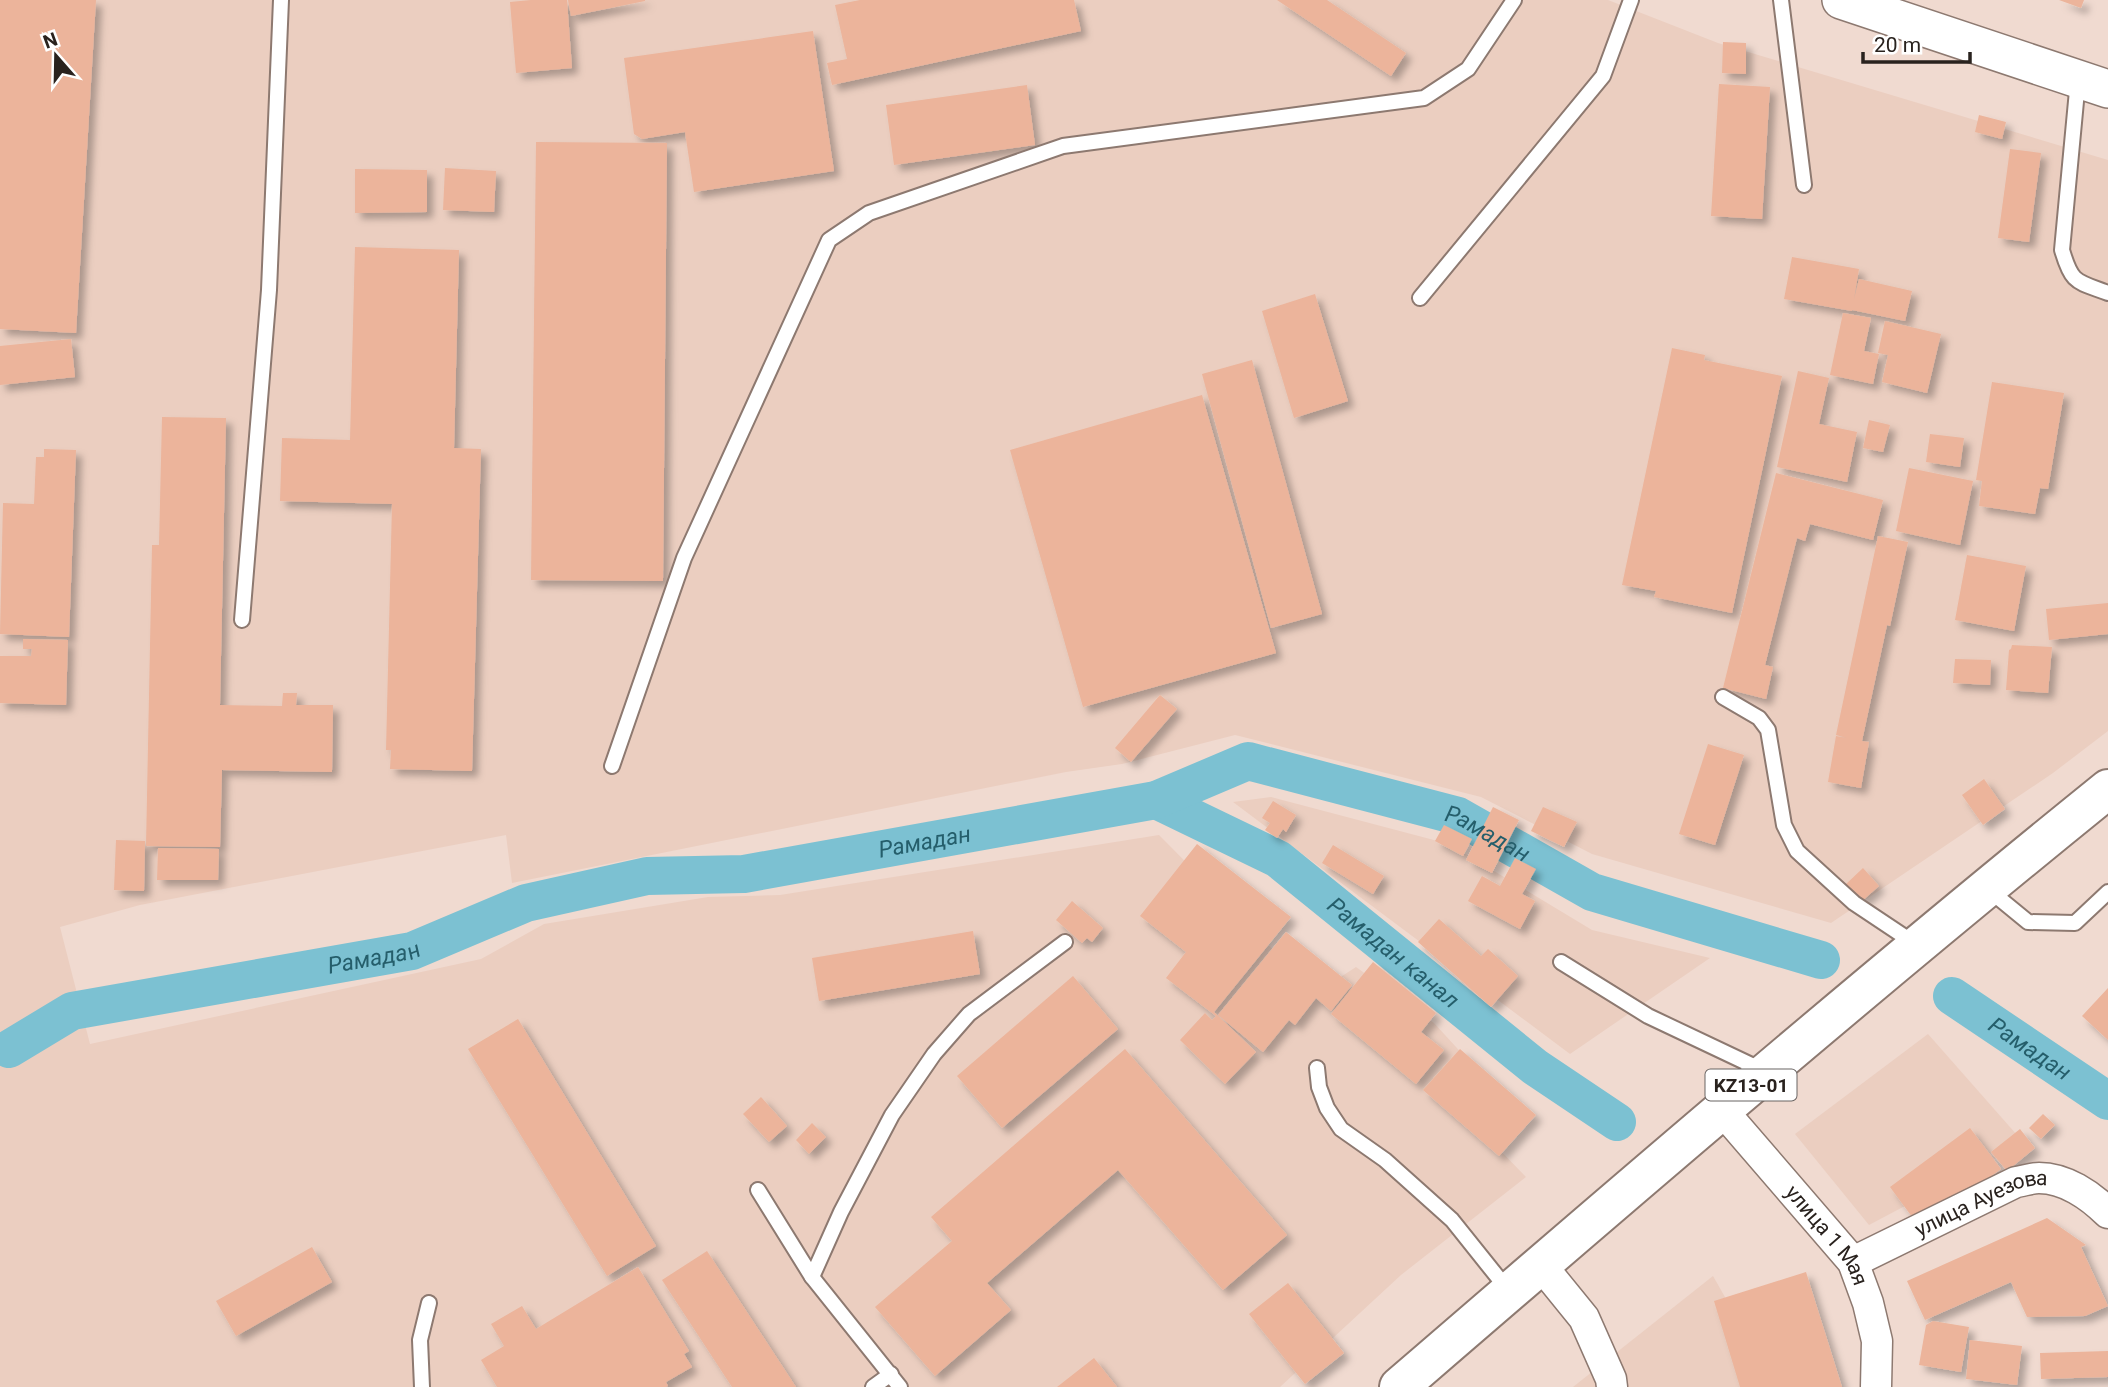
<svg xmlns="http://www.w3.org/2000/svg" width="2108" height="1387" viewBox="0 0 2108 1387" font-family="Roboto,sans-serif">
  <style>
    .built { fill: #ebcec0 }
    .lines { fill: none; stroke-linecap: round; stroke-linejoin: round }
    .canal { stroke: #7cc1d2; stroke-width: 38 }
    .building { fill: #ecb49b; filter: url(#shadow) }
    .service-casing { stroke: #8d7970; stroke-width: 18 }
    .minor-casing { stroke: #8d7970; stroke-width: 33 }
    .tertiary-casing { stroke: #8d7970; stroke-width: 40 }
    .trunk-casing { stroke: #8d7970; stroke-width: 42 }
    .service { stroke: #fff; stroke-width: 14 }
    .minor { stroke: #fff; stroke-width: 30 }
    .tertiary { stroke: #fff; stroke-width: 37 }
    .trunk { stroke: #fff; stroke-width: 38 }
    .labels { text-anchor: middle; stroke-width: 6; stroke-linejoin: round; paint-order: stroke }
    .shield { fill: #fff; stroke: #696462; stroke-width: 2 }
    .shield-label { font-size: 19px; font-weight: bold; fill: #29221e }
    .street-label { font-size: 21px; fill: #29221e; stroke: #fff }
    .water-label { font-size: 23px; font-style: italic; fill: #255e6b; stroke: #fff }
  </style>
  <defs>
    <filter id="shadow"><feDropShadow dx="6" dy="6" stdDeviation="3.5" flood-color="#0004"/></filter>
  </defs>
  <rect width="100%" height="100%" fill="#f0dad0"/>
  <!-- built -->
  <g class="built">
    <polygon points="0,0 1608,0 1718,43 2108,160 2108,731 2053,773 1831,923 1592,854 1481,797 1235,735 1122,764 1066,772 512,883 506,835 140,905 60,927 90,1044 481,959 544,924 708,897 780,895 1159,835 1316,993 1356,967 1434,1023 1523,1120 1491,1141 1526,1177 1401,1275 1280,1387 0,1387"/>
    <polygon points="1271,797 1449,844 1592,930 1710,958 1570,1054 1233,802"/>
    <polygon points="1928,1034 2024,1143 1869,1225 1795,1134"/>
    <polygon points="1713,1276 1759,1357 1766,1387 1573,1387"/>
  </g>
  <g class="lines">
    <!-- canal -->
    <g class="canal">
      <path id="s1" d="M 1156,800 L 1278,859 L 1535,1067 L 1617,1122"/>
      <path id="s2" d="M 1952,996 L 2108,1101"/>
      <path id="s3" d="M 9,1049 L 72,1011 L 412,951 L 526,903 L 647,876 L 744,874 L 1156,800 L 1248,761 L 1458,816 L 1592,892 L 1821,960"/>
    </g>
  </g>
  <!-- building -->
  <g class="building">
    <polygon points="0,0 96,0 76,333 0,329"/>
    <polygon points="531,0 567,0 572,68 516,73 510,2"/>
    <polygon points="568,0 645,0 645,1 571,16"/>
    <polygon points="860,0 1074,0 1081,31 832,85 827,63 847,59 835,5"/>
    <polygon points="1277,0 1327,0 1406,53 1391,76"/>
    <polygon points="2059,0 2084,0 2081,8"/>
    <polygon points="813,31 834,171 694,192 685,132 642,139 634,134 624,58"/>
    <polygon points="1723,42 1746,43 1746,74 1722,73"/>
    <polygon points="1719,84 1770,87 1762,219 1711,216"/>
    <polygon points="1027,85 1035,145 894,165 886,105"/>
    <polygon points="1979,115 2006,122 2002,139 1975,132"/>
    <polygon points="536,142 667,143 663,581 531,580"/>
    <polygon points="2010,149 2041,153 2029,242 1998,238"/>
    <polygon points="445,168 496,171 494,212 443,210"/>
    <polygon points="355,169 427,170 427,212 355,213"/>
    <polygon points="355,247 459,250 454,448 481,449 472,771 390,769 391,750 386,750 392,504 280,501 282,438 350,440"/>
    <polygon points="1792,257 1859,269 1854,299 1859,279 1912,291 1905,321 1852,310 1852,311 1784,299"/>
    <polygon points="1315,294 1348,401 1294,418 1262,311"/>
    <polygon points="1843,313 1871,318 1864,351 1879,354 1873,384 1830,375"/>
    <polygon points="1885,321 1941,334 1927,393 1882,382 1888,355 1878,353"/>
    <polygon points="71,339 75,377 0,385 0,346"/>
    <polygon points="1672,348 1705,355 1704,360 1782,376 1732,613 1654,597 1656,591 1622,585"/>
    <polygon points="1252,360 1322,614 1271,628 1202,374"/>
    <polygon points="1798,371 1829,378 1819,424 1857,432 1847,482 1777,467"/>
    <polygon points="1992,382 2064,393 2048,489 2040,488 2035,514 1979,506 1982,481 1976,480"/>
    <polygon points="1202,395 1276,653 1083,707 1010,450"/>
    <polygon points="162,417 226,418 220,705 282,706 283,693 297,693 296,705 333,705 332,772 222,770 220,847 146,846 152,545 159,545"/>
    <polygon points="1869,420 1890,425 1883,452 1863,448"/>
    <polygon points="1930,434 1964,438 1960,467 1926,462"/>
    <polygon points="44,449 76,450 69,637 0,634 3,503 34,504 36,457 44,457"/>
    <polygon points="1909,468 1973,481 1960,545 1896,531"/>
    <polygon points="1776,473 1883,500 1873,540 1810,524 1805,541 1797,538 1765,665 1773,667 1766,699 1723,688"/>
    <polygon points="1878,536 1908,542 1890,626 1887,625 1862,741 1869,742 1861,788 1828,782 1836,736 1847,738 1836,735"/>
    <polygon points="1967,555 2026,566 2014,631 1955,620"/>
    <polygon points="2108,603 2108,634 2049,640 2046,609"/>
    <polygon points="23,639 68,640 66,705 0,703 0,656 31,656 32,649 23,649"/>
    <polygon points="2012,645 2052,647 2048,693 2006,690 2009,650 2011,649"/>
    <polygon points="1955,659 1991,660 1990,685 1953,683"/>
    <polygon points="1160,695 1177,709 1131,762 1115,748"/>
    <polygon points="1708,744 1744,755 1715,845 1679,834"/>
    <polygon points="1984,779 2005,809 1983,825 1962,795"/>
    <polygon points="1273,801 1296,815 1286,832 1283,829 1277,838 1265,830 1270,823 1262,818"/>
    <polygon points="1493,807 1519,820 1492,873 1466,860"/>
    <polygon points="1543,807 1577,822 1564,847 1531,831"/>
    <polygon points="1444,825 1472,839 1463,856 1435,841"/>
    <polygon points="116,840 145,841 144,891 114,890"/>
    <polygon points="1197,844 1291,917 1214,1012 1256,1052 1225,1084 1180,1040 1205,1013 1212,1020 1216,1016 1166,978 1186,952 1140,916"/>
    <polygon points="1333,845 1384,876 1373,894 1322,863"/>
    <polygon points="158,848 219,849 218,880 157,880"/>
    <polygon points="1515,858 1536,869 1522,894 1535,901 1520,929 1468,901 1482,876 1500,886"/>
    <polygon points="1863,868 1879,886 1861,902 1845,885"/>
    <polygon points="1072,901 1103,928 1092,942 1087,938 1082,943 1056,920"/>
    <polygon points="1439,919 1481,956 1488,949 1518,976 1491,1007 1418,942"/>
    <polygon points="973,931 980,974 819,1001 812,958"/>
    <polygon points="1286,932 1352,985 1331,1011 1316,998 1295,1025 1289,1020 1263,1052 1218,1015"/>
    <polygon points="1373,962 1436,1013 1421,1032 1444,1050 1416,1084 1331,1014"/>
    <polygon points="1073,976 1118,1029 1002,1128 957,1076"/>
    <polygon points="2108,988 2108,1040 2082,1016"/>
    <polygon points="518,1019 656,1246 607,1276 468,1049"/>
    <polygon points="1125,1049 1287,1235 1223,1290 1118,1170 987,1283 1011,1310 935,1376 875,1307 952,1241 931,1217"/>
    <polygon points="1460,1049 1536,1115 1499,1156 1423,1090"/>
    <polygon points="761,1097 787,1126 769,1142 743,1114"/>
    <polygon points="2043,1114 2055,1125 2041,1139 2029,1128"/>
    <polygon points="812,1123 826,1137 809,1154 796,1140"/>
    <polygon points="1970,1128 2001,1169 1921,1229 1890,1187"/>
    <polygon points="2020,1129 2035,1148 2007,1171 1991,1152"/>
    <polygon points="2047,1218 2086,1245 2081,1247 2108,1306 2085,1316 2027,1317 2011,1282 1925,1320 1907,1281"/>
    <polygon points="312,1247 332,1282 236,1336 216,1301"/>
    <polygon points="707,1251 796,1387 732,1387 662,1280"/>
    <polygon points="638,1267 689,1351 684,1354 692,1367 666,1382 668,1386 666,1387 497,1387 481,1360 504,1346 491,1324 522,1306 536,1329"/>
    <polygon points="1806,1272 1842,1387 1740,1387 1714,1301"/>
    <polygon points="1288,1283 1344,1353 1305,1384 1249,1314"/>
    <polygon points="1933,1321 1969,1327 1961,1372 1919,1365 1926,1325"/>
    <polygon points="1970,1340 2022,1346 2017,1385 1966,1379"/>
    <polygon points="2108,1351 2108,1377 2041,1379 2040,1353"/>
    <polygon points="1094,1358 1117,1387 1057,1387"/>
  </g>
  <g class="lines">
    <!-- service casing -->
    <g class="service-casing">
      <g id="service">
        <polyline points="1781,0 1804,185"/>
        <path d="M 2078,80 L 2062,250 C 2072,284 2076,281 2108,293"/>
        <polyline points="1420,298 1603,76 1631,0"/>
        <polyline points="242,620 269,290 281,0"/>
        <polyline points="1723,697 1759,718 1768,730 1784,825 1797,851 1854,903 1917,945"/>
        <polyline points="612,766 684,558 829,240 869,213 1063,146 1424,98 1468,69 1514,0"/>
        <polyline points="1989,890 2028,922 2075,923 2108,892"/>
        <polyline points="1561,962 1648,1016 1762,1070"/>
        <polyline points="1317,1068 1319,1087 1327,1108 1341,1129 1385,1160 1452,1220 1508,1290"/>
        <polyline points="758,1190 812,1277 900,1387"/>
        <polyline points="812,1277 841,1212 892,1115 934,1054 969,1014 1065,942"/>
        <polyline points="422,1387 420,1340 429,1303"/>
        <polyline points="873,1387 891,1374"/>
      </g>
    </g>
    <!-- minor casing -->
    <g class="minor-casing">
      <g id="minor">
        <path id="s4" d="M 1722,1110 L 1853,1262 L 1868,1303 L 1877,1341 L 1876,1387"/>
        <path id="s5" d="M 1853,1262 L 2016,1182 C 2023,1181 2032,1178 2039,1178 C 2065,1178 2090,1195 2108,1213"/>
        <polyline points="1541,1265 1584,1318 1611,1379 1612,1387"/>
      </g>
    </g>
    <!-- tertiary casing -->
    <g class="tertiary-casing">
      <polyline id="tertiary" points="1841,0 2108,89"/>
    </g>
    <!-- trunk casing -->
    <g class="trunk-casing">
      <path id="trunk" d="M 1399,1387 C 1633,1185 1868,983 2108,789"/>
    </g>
    <!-- service -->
    <use href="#service" class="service"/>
    <!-- minor -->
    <use href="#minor" class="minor"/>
    <!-- tertiary -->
    <use href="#tertiary" class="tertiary"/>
    <!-- trunk -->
    <use href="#trunk" class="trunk"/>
  </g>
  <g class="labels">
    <!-- shield labels -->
    <rect class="shield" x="1705.5" y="1069.5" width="91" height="31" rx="5"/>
    <g class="shield-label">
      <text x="1751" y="1092">KZ13-01</text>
    </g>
    <!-- street labels -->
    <g class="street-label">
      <text dy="7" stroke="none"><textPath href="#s5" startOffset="142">улица Ауезова</textPath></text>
      <text dy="7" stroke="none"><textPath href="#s4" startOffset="164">улица 1 Мая</textPath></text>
    </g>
    <!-- water labels -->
    <g class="water-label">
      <text dy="8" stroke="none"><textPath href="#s3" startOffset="1533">Рамадан</textPath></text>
      <text dy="8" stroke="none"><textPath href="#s3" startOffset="947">Рамадан</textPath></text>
      <text dy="8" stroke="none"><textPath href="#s1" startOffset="284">Рамадан канал</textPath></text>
      <text dy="8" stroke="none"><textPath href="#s3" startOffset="380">Рамадан</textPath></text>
      <text dy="8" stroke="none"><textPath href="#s2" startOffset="94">Рамадан</textPath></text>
    </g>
  </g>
  <!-- north arrow -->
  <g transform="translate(56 56) rotate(340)" stroke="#ffffff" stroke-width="5" paint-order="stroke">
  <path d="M0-5L12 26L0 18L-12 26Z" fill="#29221e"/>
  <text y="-10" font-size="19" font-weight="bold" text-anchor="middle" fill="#29221e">N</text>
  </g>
  <!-- scale -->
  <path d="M1863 52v10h107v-10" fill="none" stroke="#29221e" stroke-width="3.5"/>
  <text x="1874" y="52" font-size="21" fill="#29221e" stroke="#ffffff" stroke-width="5" paint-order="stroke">20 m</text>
</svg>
